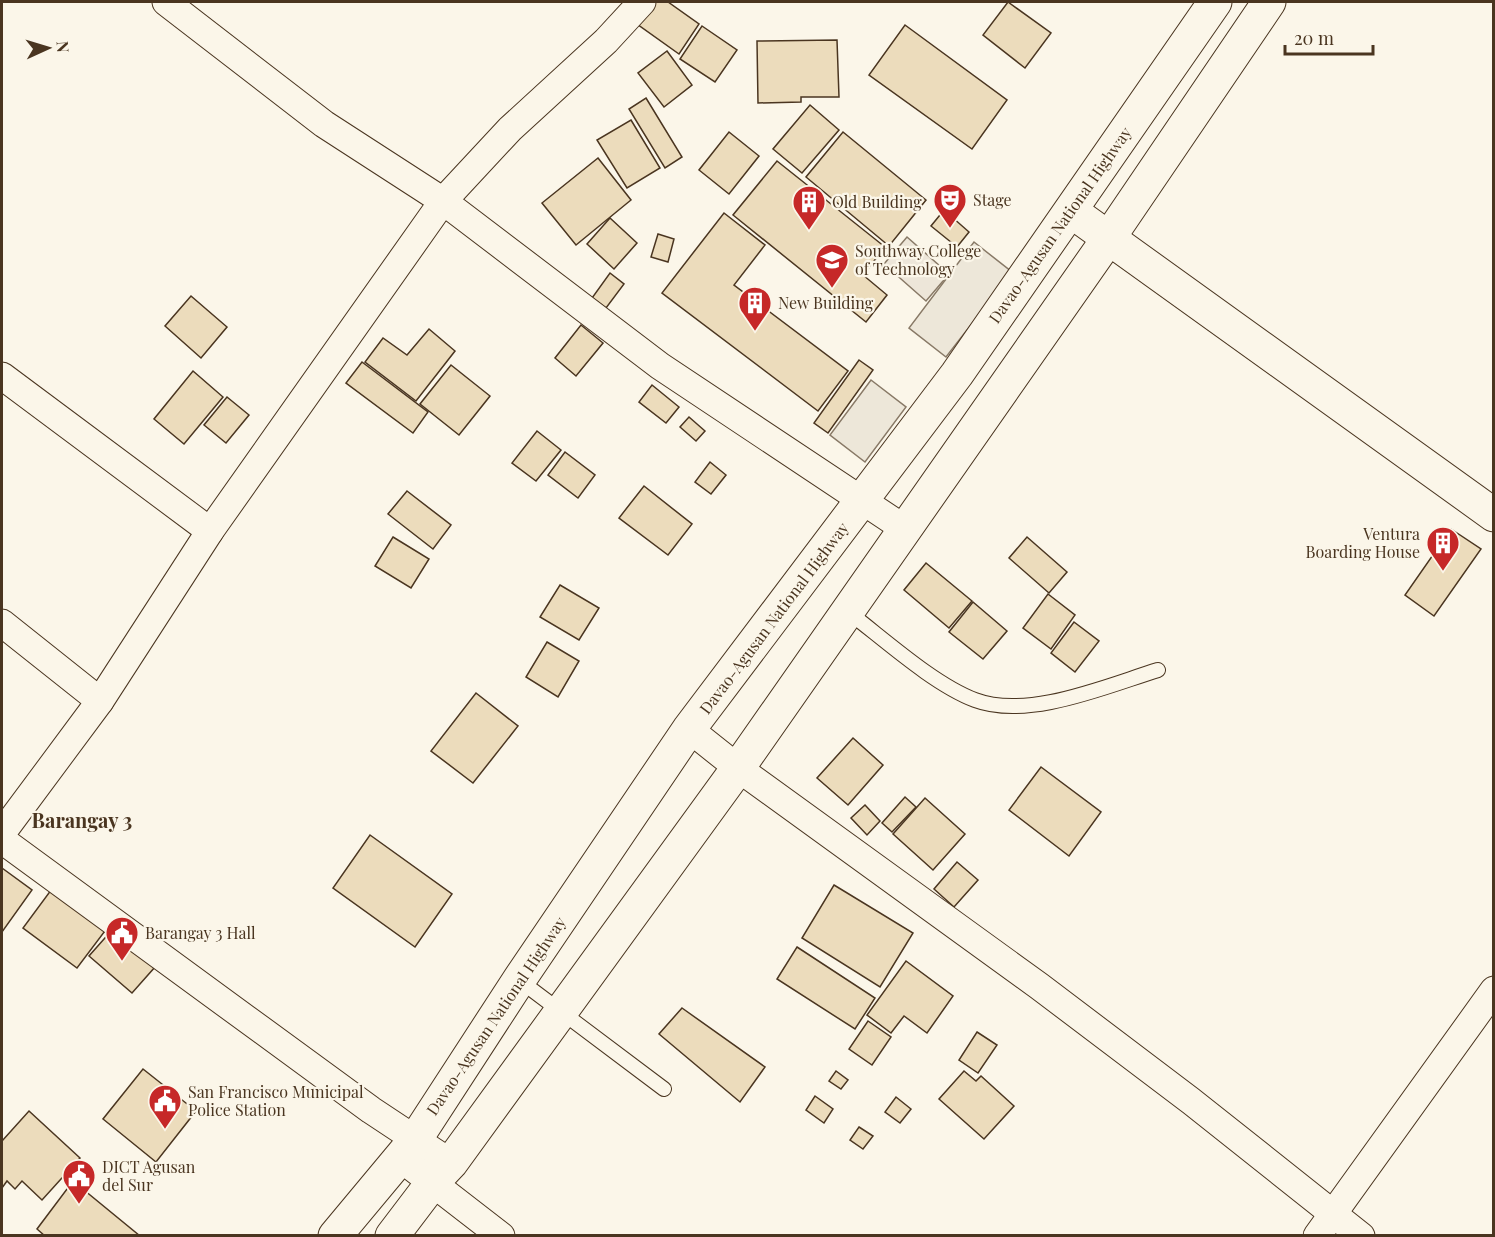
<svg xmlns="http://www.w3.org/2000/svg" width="1495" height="1237" viewBox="0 0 1495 1237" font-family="'Playfair Display',serif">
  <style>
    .green { fill: #ede6d9; stroke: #887966; stroke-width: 1.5 }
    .parking { fill: #ede7d9; stroke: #887966; stroke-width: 1.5 }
    .building { fill: #ecdcbc; stroke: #4a3520; stroke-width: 1.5 }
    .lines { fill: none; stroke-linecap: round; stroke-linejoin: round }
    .service-casing { stroke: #4a3520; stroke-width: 16 }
    .minor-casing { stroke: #4a3520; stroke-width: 29 }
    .tertiary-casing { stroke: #4a3520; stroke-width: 35 }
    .trunk-casing { stroke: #4a3520; stroke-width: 35 }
    .service { stroke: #fbf6e9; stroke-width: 14 }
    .minor { stroke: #fbf6e9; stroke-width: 27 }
    .tertiary { stroke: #fbf6e9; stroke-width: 33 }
    .trunk { stroke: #fbf6e9; stroke-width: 33 }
    .labels { text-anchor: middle; stroke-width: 4.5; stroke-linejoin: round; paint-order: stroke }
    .poi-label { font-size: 16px; fill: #4a3520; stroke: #fbf6e9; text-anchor: start }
    .street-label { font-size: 16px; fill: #4a3520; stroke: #fbf6e9 }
    .quarter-label { font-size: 20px; font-weight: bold; fill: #4a3520; stroke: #fbf6e9 }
  </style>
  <rect width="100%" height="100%" fill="#fbf6e9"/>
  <!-- green -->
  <polygon class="green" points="907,237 949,274 926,301 884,264"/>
  <!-- parking -->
  <g class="parking">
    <polygon points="974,242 1012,272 946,357 909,328"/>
    <polygon points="871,380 906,407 865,462 830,435"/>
  </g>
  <!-- building -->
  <g class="building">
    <polygon points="653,2 668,2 699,24 679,54 637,24"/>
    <polygon points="1008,2 1051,33 1025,68 983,35"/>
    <polygon points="905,25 1007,100 972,149 869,75"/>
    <polygon points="702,26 737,50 715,82 680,59"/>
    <polygon points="837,40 839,97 801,97 801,102 758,103 757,41"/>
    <polygon points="667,51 692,85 664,107 638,73"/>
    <polygon points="646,98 682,157 665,168 629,109"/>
    <polygon points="810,105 839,130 802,173 773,149"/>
    <polygon points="631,120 660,168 627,188 597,140"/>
    <polygon points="729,132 759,156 729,194 699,170"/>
    <polygon points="843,132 926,200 889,246 806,177"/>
    <polygon points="598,158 631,200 576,245 542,203"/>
    <polygon points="777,161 885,247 863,275 887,295 866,322 733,215"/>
    <polygon points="944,210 969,232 957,247 931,226"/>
    <polygon points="724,213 765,245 734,285 848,371 818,411 662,293"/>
    <polygon points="610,218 637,243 614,269 587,244"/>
    <polygon points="658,234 674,239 668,262 651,257"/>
    <polygon points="610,273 624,284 606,308 592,298"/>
    <polygon points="191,296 227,327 201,358 165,326"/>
    <polygon points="581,325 603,343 576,376 555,358"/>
    <polygon points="429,329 455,351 416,401 365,362 383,338 407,355"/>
    <polygon points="859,360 873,370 828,433 814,423"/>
    <polygon points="362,362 428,412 413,433 346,383"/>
    <polygon points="451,365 490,396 459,435 420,404"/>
    <polygon points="193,371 223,397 184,444 154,419"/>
    <polygon points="652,385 679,407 666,423 639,402"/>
    <polygon points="227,397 249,415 226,443 204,425"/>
    <polygon points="689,417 705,431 696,441 680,427"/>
    <polygon points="537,431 561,450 536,481 512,463"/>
    <polygon points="565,452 595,475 578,498 548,475"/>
    <polygon points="710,462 726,475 711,494 695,482"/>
    <polygon points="644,486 692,524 668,555 619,518"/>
    <polygon points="407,491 451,525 433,549 388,514"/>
    <polygon points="1451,529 1481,549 1434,616 1405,595"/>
    <polygon points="393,537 429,559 411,588 375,566"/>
    <polygon points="1027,537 1067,572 1049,593 1009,558"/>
    <polygon points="926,563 972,601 949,628 904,590"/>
    <polygon points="560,585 599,608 579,640 540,617"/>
    <polygon points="1048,594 1075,615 1051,649 1023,628"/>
    <polygon points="973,602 1007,631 983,659 949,632"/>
    <polygon points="1074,622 1099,641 1075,672 1051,653"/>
    <polygon points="547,642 579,661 558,697 526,677"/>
    <polygon points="476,693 518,726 473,783 431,751"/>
    <polygon points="853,738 883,765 848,805 817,778"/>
    <polygon points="1041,767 1101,812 1069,856 1009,810"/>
    <polygon points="905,797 916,807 892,832 882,823"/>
    <polygon points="925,798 965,834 933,870 893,834"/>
    <polygon points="865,805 880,821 867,835 851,818"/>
    <polygon points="370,835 452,894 415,947 333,888"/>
    <polygon points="957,862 978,880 954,907 934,889"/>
    <polygon points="2,868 32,890 2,932"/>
    <polygon points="57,882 111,923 77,968 23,928"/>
    <polygon points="834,885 913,933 880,987 802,938"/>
    <polygon points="112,930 155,967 132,993 89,956"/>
    <polygon points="797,947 875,998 855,1029 777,979"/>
    <polygon points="906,961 953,996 927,1033 904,1016 891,1033 867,1015"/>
    <polygon points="682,1008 765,1067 740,1102 659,1034"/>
    <polygon points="868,1021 891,1037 872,1065 849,1049"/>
    <polygon points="977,1032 997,1045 978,1073 959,1060"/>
    <polygon points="143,1069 196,1111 156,1162 103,1119"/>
    <polygon points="836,1071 848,1080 841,1089 829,1081"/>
    <polygon points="964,1071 976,1081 981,1076 1014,1106 984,1139 939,1099"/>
    <polygon points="815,1096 833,1109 824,1123 806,1110"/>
    <polygon points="896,1097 911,1109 900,1123 885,1112"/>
    <polygon points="29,1111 80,1158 42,1200 22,1181 15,1189 7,1181 2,1188 2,1141"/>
    <polygon points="859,1127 873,1136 863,1149 850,1140"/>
    <polygon points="73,1181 140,1236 45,1236 37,1229"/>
  </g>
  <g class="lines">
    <!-- service casing -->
    <g class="service-casing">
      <g id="service">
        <path d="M 847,611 C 884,639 933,684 975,700 C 1028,720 1106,686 1158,670"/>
        <polyline points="519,980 664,1089"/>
      </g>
    </g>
    <!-- minor casing -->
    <g class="minor-casing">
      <g id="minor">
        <polyline points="166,2 324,124 443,201 660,366 905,529"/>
        <polyline points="2,376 210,531"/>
        <polyline points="2,623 100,701 2,833"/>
        <polyline points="100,701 210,531 443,201 510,129 606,41 642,2"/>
        <polyline points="689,729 738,768 1039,986 1191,1101 1361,1236"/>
        <polyline points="2,840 371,1110 451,1163"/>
        <polyline points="399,1157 501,1236"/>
        <polyline points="1317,1236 1494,990"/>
      </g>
    </g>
    <!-- tertiary casing -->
    <g class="tertiary-casing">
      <polyline id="tertiary" points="1071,211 1494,515"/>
    </g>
    <!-- trunk casing -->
    <g class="trunk-casing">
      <g id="trunk">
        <polyline points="335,1236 415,1140 519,980 689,729 957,374 1215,2"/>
        <polyline points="392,1236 433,1182 451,1163 738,768 1108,239 1269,2"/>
      </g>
    </g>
    <!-- service -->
    <use href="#service" class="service"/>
    <!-- minor -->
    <use href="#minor" class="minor"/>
    <!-- tertiary -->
    <use href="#tertiary" class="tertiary"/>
    <!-- trunk -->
    <use href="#trunk" class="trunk"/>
  </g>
  <!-- icons -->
  <defs>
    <g id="theatre-pin" transform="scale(1.725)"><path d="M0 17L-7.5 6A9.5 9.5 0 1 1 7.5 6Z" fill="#c62828" stroke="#fbf6e9"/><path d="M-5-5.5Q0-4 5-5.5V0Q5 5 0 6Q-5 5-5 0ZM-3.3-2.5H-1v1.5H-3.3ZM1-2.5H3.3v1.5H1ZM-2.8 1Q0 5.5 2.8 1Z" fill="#fff"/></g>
    <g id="building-pin" transform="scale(1.725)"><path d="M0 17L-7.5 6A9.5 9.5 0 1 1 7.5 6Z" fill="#c62828" stroke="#fbf6e9"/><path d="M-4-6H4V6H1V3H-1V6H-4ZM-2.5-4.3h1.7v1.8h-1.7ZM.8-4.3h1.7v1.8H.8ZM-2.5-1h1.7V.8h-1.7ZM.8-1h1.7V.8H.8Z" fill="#fff"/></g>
    <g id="university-pin" transform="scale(1.725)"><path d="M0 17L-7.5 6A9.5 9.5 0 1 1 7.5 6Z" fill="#c62828" stroke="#fbf6e9"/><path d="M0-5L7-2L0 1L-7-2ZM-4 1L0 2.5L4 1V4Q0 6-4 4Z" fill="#fff"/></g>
    <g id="civic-pin" transform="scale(1.725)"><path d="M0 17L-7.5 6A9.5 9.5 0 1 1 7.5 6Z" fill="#c62828" stroke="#fbf6e9"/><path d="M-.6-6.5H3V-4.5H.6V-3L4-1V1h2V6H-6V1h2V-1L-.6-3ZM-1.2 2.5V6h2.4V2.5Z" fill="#fff"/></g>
  </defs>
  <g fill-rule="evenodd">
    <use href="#theatre-pin" x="950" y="200"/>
    <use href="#building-pin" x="809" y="202"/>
    <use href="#university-pin" x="832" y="260"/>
    <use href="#building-pin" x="755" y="303"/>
    <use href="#building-pin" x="1443" y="543"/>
    <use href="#civic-pin" x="122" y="933"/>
    <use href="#civic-pin" x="165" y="1101"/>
    <use href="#civic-pin" x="79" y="1176"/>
  </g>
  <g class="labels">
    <!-- poi labels -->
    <g class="poi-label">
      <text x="973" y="206">Stage</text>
      <text x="832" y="208">Old Building</text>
      <text x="855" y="257">Southway College<tspan x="855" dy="18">of Technology</tspan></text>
      <text x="778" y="309">New Building</text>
      <text x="1420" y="540" text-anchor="end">Ventura<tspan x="1420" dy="18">Boarding House</tspan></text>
      <text x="145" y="939">Barangay 3 Hall</text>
      <text x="188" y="1098">San Francisco Municipal<tspan x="188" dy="18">Police Station</tspan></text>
      <text x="102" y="1173">DICT Agusan<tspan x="102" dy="18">del Sur</tspan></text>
    </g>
    <!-- street labels -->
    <g class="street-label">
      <text transform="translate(1060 225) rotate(-55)" y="6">Davao-Agusan National Highway</text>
      <text transform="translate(774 618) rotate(-53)" y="6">Davao-Agusan National Highway</text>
      <text transform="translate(496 1016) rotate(-56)" y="6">Davao-Agusan National Highway</text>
    </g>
    <!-- quarter labels -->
    <g class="quarter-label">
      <text x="82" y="828">Barangay 3</text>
    </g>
  </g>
  <!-- border -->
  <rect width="1495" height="1237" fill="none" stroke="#4a3520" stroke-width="6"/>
  <!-- north arrow -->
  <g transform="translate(48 48) rotate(86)" stroke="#fbf6e9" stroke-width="4.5" paint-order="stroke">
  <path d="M0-4.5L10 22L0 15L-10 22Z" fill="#4a3520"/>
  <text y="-9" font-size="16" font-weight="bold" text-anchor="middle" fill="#4a3520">N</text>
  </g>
  <!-- scale -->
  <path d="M1285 45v9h88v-9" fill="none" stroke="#4a3520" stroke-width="3"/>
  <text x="1294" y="45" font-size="18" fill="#4a3520" stroke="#fbf6e9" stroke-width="4.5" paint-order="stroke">20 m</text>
</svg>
